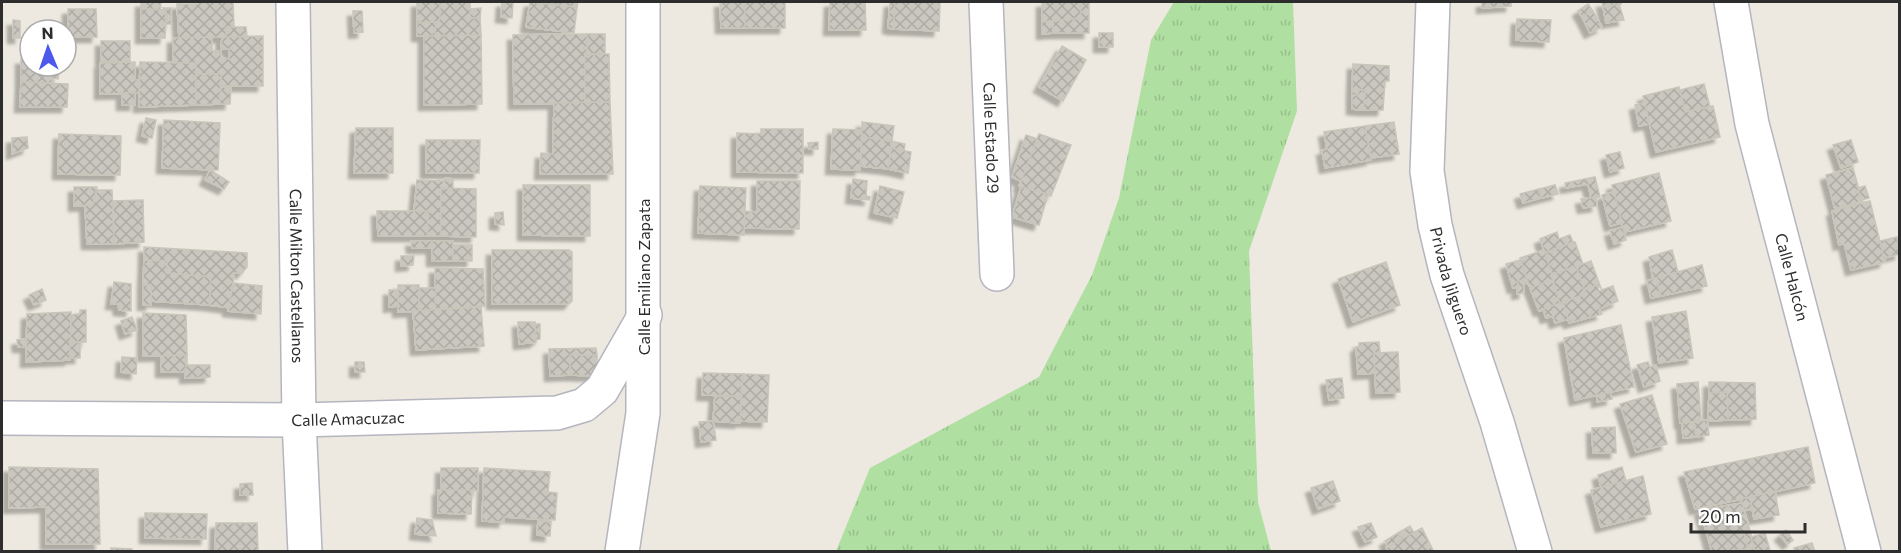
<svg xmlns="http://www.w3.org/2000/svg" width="1901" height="553" viewBox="0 0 1901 553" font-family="Commissioner,sans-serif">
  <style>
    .grass { fill: url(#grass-tufts) }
    .building { fill: url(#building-cross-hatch); stroke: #c9c5ba; stroke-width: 1.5; filter: url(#shadow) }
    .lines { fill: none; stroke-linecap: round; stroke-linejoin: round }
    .minor-casing { stroke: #b4b5bf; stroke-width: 36 }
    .minor { stroke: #fff; stroke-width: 33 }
    .labels { text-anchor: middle; stroke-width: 4.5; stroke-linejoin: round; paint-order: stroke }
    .street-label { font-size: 16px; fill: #2d2d2d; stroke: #fff }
  </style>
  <defs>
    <pattern id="grass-tufts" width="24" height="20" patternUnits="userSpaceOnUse" patternTransform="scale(1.5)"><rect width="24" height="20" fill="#afdfa1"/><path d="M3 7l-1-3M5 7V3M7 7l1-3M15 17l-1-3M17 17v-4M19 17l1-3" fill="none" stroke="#97c08b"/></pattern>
    <pattern id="building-cross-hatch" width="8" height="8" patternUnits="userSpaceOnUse" patternTransform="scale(1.5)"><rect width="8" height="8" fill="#c9c7bf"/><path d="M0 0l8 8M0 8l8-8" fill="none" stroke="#adaba4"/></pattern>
    <filter id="shadow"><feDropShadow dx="-5.5" dy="5.5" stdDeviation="1.5" flood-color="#0004"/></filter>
  </defs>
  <rect width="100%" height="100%" fill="#ede9e0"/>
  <!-- grass -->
  <polygon class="grass" points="1174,2 1293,2 1297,111 1249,251 1258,502 1271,551 836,551 870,468 1039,377 1092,275 1119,198 1151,40"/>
  <!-- building -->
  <g class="building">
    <polygon points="141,2 161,2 160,10 141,9"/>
    <polygon points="198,2 233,2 234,28 226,27 226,37 179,38 177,4 198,4"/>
    <polygon points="417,2 440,2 440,19 436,22 417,23"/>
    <polygon points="440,2 470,2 470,18 480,18 481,35 435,36 435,23 440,19"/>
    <polygon points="502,2 513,2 512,18 501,17"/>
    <polygon points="530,2 577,7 574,33 526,27"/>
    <polygon points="530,2 578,2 577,7"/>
    <polygon points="720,2 745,2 745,28 721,28"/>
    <rect x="745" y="2" width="40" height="26"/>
    <polygon points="830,2 865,2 866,30 829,30"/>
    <polygon points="890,2 895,2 893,29 888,28"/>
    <polygon points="895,2 940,2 939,31 893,29"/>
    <polygon points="1042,2 1080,2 1081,18 1042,22"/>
    <polygon points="1080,2 1089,2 1089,33 1053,33 1053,21 1081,18"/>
    <polygon points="1482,2 1511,2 1511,6 1482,8"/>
    <polygon points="1602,2 1621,2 1621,4 1603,7"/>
    <polygon points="1588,4 1593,11 1582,17 1578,11"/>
    <polygon points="1619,4 1624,20 1606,23 1603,7"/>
    <polygon points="163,8 171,8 171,24 166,24 166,10"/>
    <polygon points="481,8 480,18 470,18 470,9"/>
    <polygon points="68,9 96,9 97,37 68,37"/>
    <polygon points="141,9 166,10 165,38 141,38"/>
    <polygon points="353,11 362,11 363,32 354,33"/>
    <polygon points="1593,11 1602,27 1590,33 1582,17"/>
    <polygon points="1517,19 1551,20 1549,42 1516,40"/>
    <polygon points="13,20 20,21 20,38 13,38"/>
    <polygon points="1053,21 1053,33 1042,34 1042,22"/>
    <polygon points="436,22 435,36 417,36 417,23"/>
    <polygon points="226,27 246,27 247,37 226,37"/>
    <rect x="1099" y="33" width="14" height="14"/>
    <rect x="587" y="34" width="18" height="20"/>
    <polygon points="587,34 585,103 514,104 513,35"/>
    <polygon points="481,35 482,104 424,105 424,36"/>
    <polygon points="263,36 263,86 221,86 221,74 196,74 196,63 173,63 173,38 212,37 212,51 221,51 221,58 229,59 229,49 221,49 222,37"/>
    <polygon points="101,41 130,41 130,62 101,61"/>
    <polygon points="1062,46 1086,60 1063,101 1039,87"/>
    <polygon points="605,54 609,54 610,102 585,103 585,55"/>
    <polygon points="21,59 30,59 30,66 52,66 52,83 21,82"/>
    <polygon points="135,62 135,80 140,80 139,93 100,94 100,63"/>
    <polygon points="140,62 196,63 196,105 139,107"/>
    <polygon points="1353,64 1389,66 1389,81 1385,81 1383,110 1363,110 1365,91 1359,89 1358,96 1352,95"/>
    <polygon points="52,66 60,67 58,79 52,78"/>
    <polygon points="196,74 221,74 220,104 196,105"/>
    <polygon points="21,82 68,84 67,107 20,107"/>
    <polygon points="1704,84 1710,107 1685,112 1680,90"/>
    <polygon points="221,87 231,88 230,104 220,104"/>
    <polygon points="1679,87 1685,112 1713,106 1720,137 1656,152 1643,96"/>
    <polygon points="1359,89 1365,91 1363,110 1352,109 1352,95 1358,96"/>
    <polygon points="135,92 135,105 122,105 122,93"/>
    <polygon points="610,102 613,174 540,174 541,153 553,154 554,103"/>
    <polygon points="1645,103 1649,124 1639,126 1635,105"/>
    <polygon points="146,118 156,120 152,138 142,136"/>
    <polygon points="164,120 220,123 218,170 162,168"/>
    <polygon points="862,122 894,126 892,141 862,137"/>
    <polygon points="1394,122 1399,154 1371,158 1365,126"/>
    <polygon points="1365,126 1371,160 1325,168 1322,150 1327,149 1324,132"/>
    <polygon points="356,128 393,128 393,173 354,173"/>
    <polygon points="761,129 803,129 803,173 737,172 737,133 761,134"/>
    <polygon points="833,129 862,130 860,170 831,169"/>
    <polygon points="59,134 121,136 120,175 58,174"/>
    <polygon points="1039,134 1071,145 1051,196 1019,186"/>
    <polygon points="1026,135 1037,139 1021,181 1012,177"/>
    <polygon points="27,137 28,148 12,154 12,138"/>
    <polygon points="862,137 892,141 888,169 861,166"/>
    <polygon points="426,140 480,140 479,173 426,173"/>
    <polygon points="1851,140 1858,162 1841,168 1833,145"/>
    <polygon points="891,141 905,144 904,151 891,148"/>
    <polygon points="818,142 818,149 809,149 808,143"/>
    <polygon points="891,148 911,152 908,173 888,169"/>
    <polygon points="1620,152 1624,168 1610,172 1606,155"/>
    <polygon points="1853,168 1862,201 1835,209 1826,175"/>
    <polygon points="210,170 229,182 224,189 205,180"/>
    <polygon points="1659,173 1671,221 1624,232 1612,185"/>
    <polygon points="1595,177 1600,197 1591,198 1588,184 1566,188 1565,183"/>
    <polygon points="445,178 453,179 453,189 441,188 441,236 427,236 428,211 414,211 417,180 445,181"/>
    <polygon points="853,179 867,181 866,196 870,197 869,200 851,198"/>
    <polygon points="757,181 800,181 799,229 744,228 745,211 757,212"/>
    <polygon points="523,185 590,185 590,236 523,235"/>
    <polygon points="1555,185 1558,194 1541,198 1539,189"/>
    <polygon points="700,186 746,188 744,235 698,233"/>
    <polygon points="880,186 904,192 897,218 874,213"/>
    <polygon points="1865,186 1869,198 1861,200 1858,188"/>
    <polygon points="74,187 97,187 93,205 74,206"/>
    <polygon points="1021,187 1048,194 1039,225 1012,217"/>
    <polygon points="441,188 476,189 476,237 441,236"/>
    <polygon points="1539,189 1541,198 1523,203 1520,194"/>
    <polygon points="97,190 112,190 114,244 87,244 85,205 93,205"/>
    <polygon points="1614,192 1622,223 1610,226 1602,195"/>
    <polygon points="1596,197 1597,206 1583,208 1581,199"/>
    <polygon points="143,200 144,242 114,244 113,201"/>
    <polygon points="1870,201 1885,262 1851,270 1844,243 1839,245 1832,211"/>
    <polygon points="377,211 428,211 427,236 378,236"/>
    <polygon points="503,212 504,225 495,224 495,213"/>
    <polygon points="1623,227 1626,240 1614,244 1610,231"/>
    <polygon points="1557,232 1559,239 1570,235 1573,242 1545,253 1540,239"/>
    <polygon points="1897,237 1900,254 1884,258 1880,241"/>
    <polygon points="411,241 432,241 432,248 412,248"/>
    <rect x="432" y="241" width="21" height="20"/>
    <polygon points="1573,242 1575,242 1583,264 1591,261 1601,288 1597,285 1584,290 1576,266 1552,275 1545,253"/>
    <rect x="453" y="245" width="19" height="16"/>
    <polygon points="144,247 247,253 247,267 242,273 234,273 231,308 209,305 211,277 166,273 167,261 144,260"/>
    <polygon points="492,250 569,250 572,252 572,301 569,304 492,304"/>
    <polygon points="1544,250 1554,280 1530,288 1520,258"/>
    <polygon points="1672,250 1678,272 1653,279 1649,257"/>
    <polygon points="401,256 414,256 413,265 401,266"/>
    <polygon points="144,260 167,261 166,273 211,277 209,305 151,301 151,285 143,285"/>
    <polygon points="1521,260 1528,284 1518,280 1517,287 1513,288 1506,264"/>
    <polygon points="1386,262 1400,305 1353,322 1338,279"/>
    <polygon points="1702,265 1707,286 1661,296 1656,278"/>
    <polygon points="1576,266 1586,294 1559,304 1552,275"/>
    <polygon points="435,268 483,269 485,306 435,309"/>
    <polygon points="1656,278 1661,296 1651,298 1647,281"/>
    <polygon points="1518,280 1524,281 1524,293 1517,294"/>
    <polygon points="1552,280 1560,304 1539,311 1530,288"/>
    <polygon points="114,282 131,284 131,311 119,310 118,304 111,304"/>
    <polygon points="233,283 262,286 261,314 228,311"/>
    <rect x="143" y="285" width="8" height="20"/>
    <polygon points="398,285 419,285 419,311 398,312"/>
    <polygon points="1597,285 1599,291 1613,286 1618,301 1599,309 1602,314 1569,323 1563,302 1586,294 1584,290"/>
    <polygon points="419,288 436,288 435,309 419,311"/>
    <polygon points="42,289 46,300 34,305 29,295"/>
    <polygon points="389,290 398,290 398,306 389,307"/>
    <polygon points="1563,302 1568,319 1555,323 1553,316 1546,318 1543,309"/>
    <polygon points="481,307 484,346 416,350 413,311"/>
    <polygon points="80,310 86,310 86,342 70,342 71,315 80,314"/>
    <polygon points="1686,311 1693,358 1659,363 1652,317"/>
    <polygon points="71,312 70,360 26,362 27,314"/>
    <polygon points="143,313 186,315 187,355 143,356"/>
    <polygon points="132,317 137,330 125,334 121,321"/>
    <polygon points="518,322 535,322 536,342 519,344"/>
    <polygon points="535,324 540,324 540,339 536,340"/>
    <polygon points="1621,325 1634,387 1575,400 1564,338"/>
    <polygon points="26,339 26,347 18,347 17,340"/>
    <polygon points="70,342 80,343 80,358 70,358"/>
    <polygon points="1379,342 1380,352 1374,353 1375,373 1358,374 1356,347 1359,347 1359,343"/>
    <polygon points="596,348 597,355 570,355 570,375 550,376 549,349"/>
    <polygon points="1398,352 1400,392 1376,393 1374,353"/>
    <polygon points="187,355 187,372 161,372 161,356"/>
    <polygon points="570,355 597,355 597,376 570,375"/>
    <polygon points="122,357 137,358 136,374 121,372"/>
    <polygon points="355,362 364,362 365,372 355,372"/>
    <polygon points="1648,362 1650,367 1656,365 1660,381 1644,387 1637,365"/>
    <polygon points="186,365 210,365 210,377 185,378"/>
    <polygon points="703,373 743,374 741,396 702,395"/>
    <polygon points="743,374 769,375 767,422 740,421"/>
    <polygon points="1342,378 1344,398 1329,400 1326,380"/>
    <polygon points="1698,382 1701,421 1680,423 1677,384"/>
    <polygon points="1709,382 1755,383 1756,419 1728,420 1727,392 1709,393"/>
    <polygon points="1610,392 1612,399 1597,402 1597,395"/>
    <polygon points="1727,392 1728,420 1708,421 1709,393"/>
    <polygon points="1652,395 1667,444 1636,452 1620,404"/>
    <polygon points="715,396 741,396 740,423 713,421"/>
    <polygon points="1707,420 1709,435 1696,437 1694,422"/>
    <polygon points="713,421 716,440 701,442 699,422"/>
    <polygon points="1694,422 1696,437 1683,438 1682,423"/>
    <polygon points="1615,427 1616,453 1593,453 1592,428"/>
    <polygon points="1808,447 1815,483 1695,509 1684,472"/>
    <polygon points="9,467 98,469 100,544 46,544 46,507 9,508"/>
    <polygon points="1622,467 1626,481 1601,487 1598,475"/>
    <polygon points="441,468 478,468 478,491 441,490"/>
    <polygon points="484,468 550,472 548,492 557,493 555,520 504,517 504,522 482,521"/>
    <polygon points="1643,476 1651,514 1601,527 1591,490"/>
    <polygon points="1333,481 1340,501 1318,509 1311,488"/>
    <polygon points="252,483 253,495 240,495 240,484"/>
    <polygon points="438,490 472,490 471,514 438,513"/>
    <polygon points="1775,491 1779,515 1754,519 1750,497"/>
    <polygon points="1750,497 1752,509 1744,510 1741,499"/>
    <polygon points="1742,503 1750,531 1744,532 1748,549 1712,552 1700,510"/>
    <polygon points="145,513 207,514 206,539 145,538"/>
    <polygon points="417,518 432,520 436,536 415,534"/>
    <polygon points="538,521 551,522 550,536 537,535"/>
    <polygon points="216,523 257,523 258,551 215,551"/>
    <polygon points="1371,523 1377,537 1365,542 1358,527"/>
    <polygon points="1410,526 1414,533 1402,539 1398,533"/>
    <polygon points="1422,528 1434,552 1389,552 1386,547"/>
    <polygon points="1786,530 1793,540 1788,544 1780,535"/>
    <polygon points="1750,531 1754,548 1748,549 1744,532"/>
    <polygon points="1398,533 1402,539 1388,547 1385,541"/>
    <polygon points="1765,533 1770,550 1755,552 1751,537"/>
    <polygon points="1812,543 1815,552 1795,552 1794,548"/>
    <polygon points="111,548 132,549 131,552 111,552"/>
  </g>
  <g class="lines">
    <!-- minor casing -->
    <g class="minor-casing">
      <g id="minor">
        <path id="s1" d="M 293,2 L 299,420 L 305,552"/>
        <path id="s2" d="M 986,2 L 997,274"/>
        <path id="s3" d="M 1433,2 L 1427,171 L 1435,225 L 1447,275 L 1497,422 L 1535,552"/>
        <path id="s4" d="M 1731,2 L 1752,124 L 1864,552"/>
        <path id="s5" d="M 2,418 L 299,420 L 557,413 L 584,405 L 602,390 L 645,315"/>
        <polyline points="622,552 643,413 643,2"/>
      </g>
    </g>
    <!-- minor -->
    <use href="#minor" class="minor"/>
  </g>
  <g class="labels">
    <!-- street labels -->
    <g class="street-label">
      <text dy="6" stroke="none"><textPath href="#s2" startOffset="136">Calle Estado 29</textPath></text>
      <text dy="6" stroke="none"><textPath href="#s1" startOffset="274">Calle Milton Castellanos</textPath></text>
      <text transform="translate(644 277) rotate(-90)" y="6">Calle Emiliano Zapata</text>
      <text dy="6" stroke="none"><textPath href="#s4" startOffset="282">Calle Halcón</textPath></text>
      <text dy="6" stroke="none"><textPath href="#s3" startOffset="282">Privada Jilguero</textPath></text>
      <text dy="6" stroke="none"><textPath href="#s5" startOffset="346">Calle Amacuzac</textPath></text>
    </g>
  </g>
  <!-- border -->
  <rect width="1901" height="553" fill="none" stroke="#2d2d2d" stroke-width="6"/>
  <!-- north arrow -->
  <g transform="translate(48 48) rotate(358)"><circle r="28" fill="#ffffff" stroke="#ababab" stroke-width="1.5"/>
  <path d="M0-4.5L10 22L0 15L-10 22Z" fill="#4d58ed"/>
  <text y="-9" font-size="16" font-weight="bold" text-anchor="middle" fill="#2d2d2d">N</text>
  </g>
  <!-- scale -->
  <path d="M1691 523v9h114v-9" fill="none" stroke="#2d2d2d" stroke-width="3"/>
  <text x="1700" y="523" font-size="18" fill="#2d2d2d" stroke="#ffffff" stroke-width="4.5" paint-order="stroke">20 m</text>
</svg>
